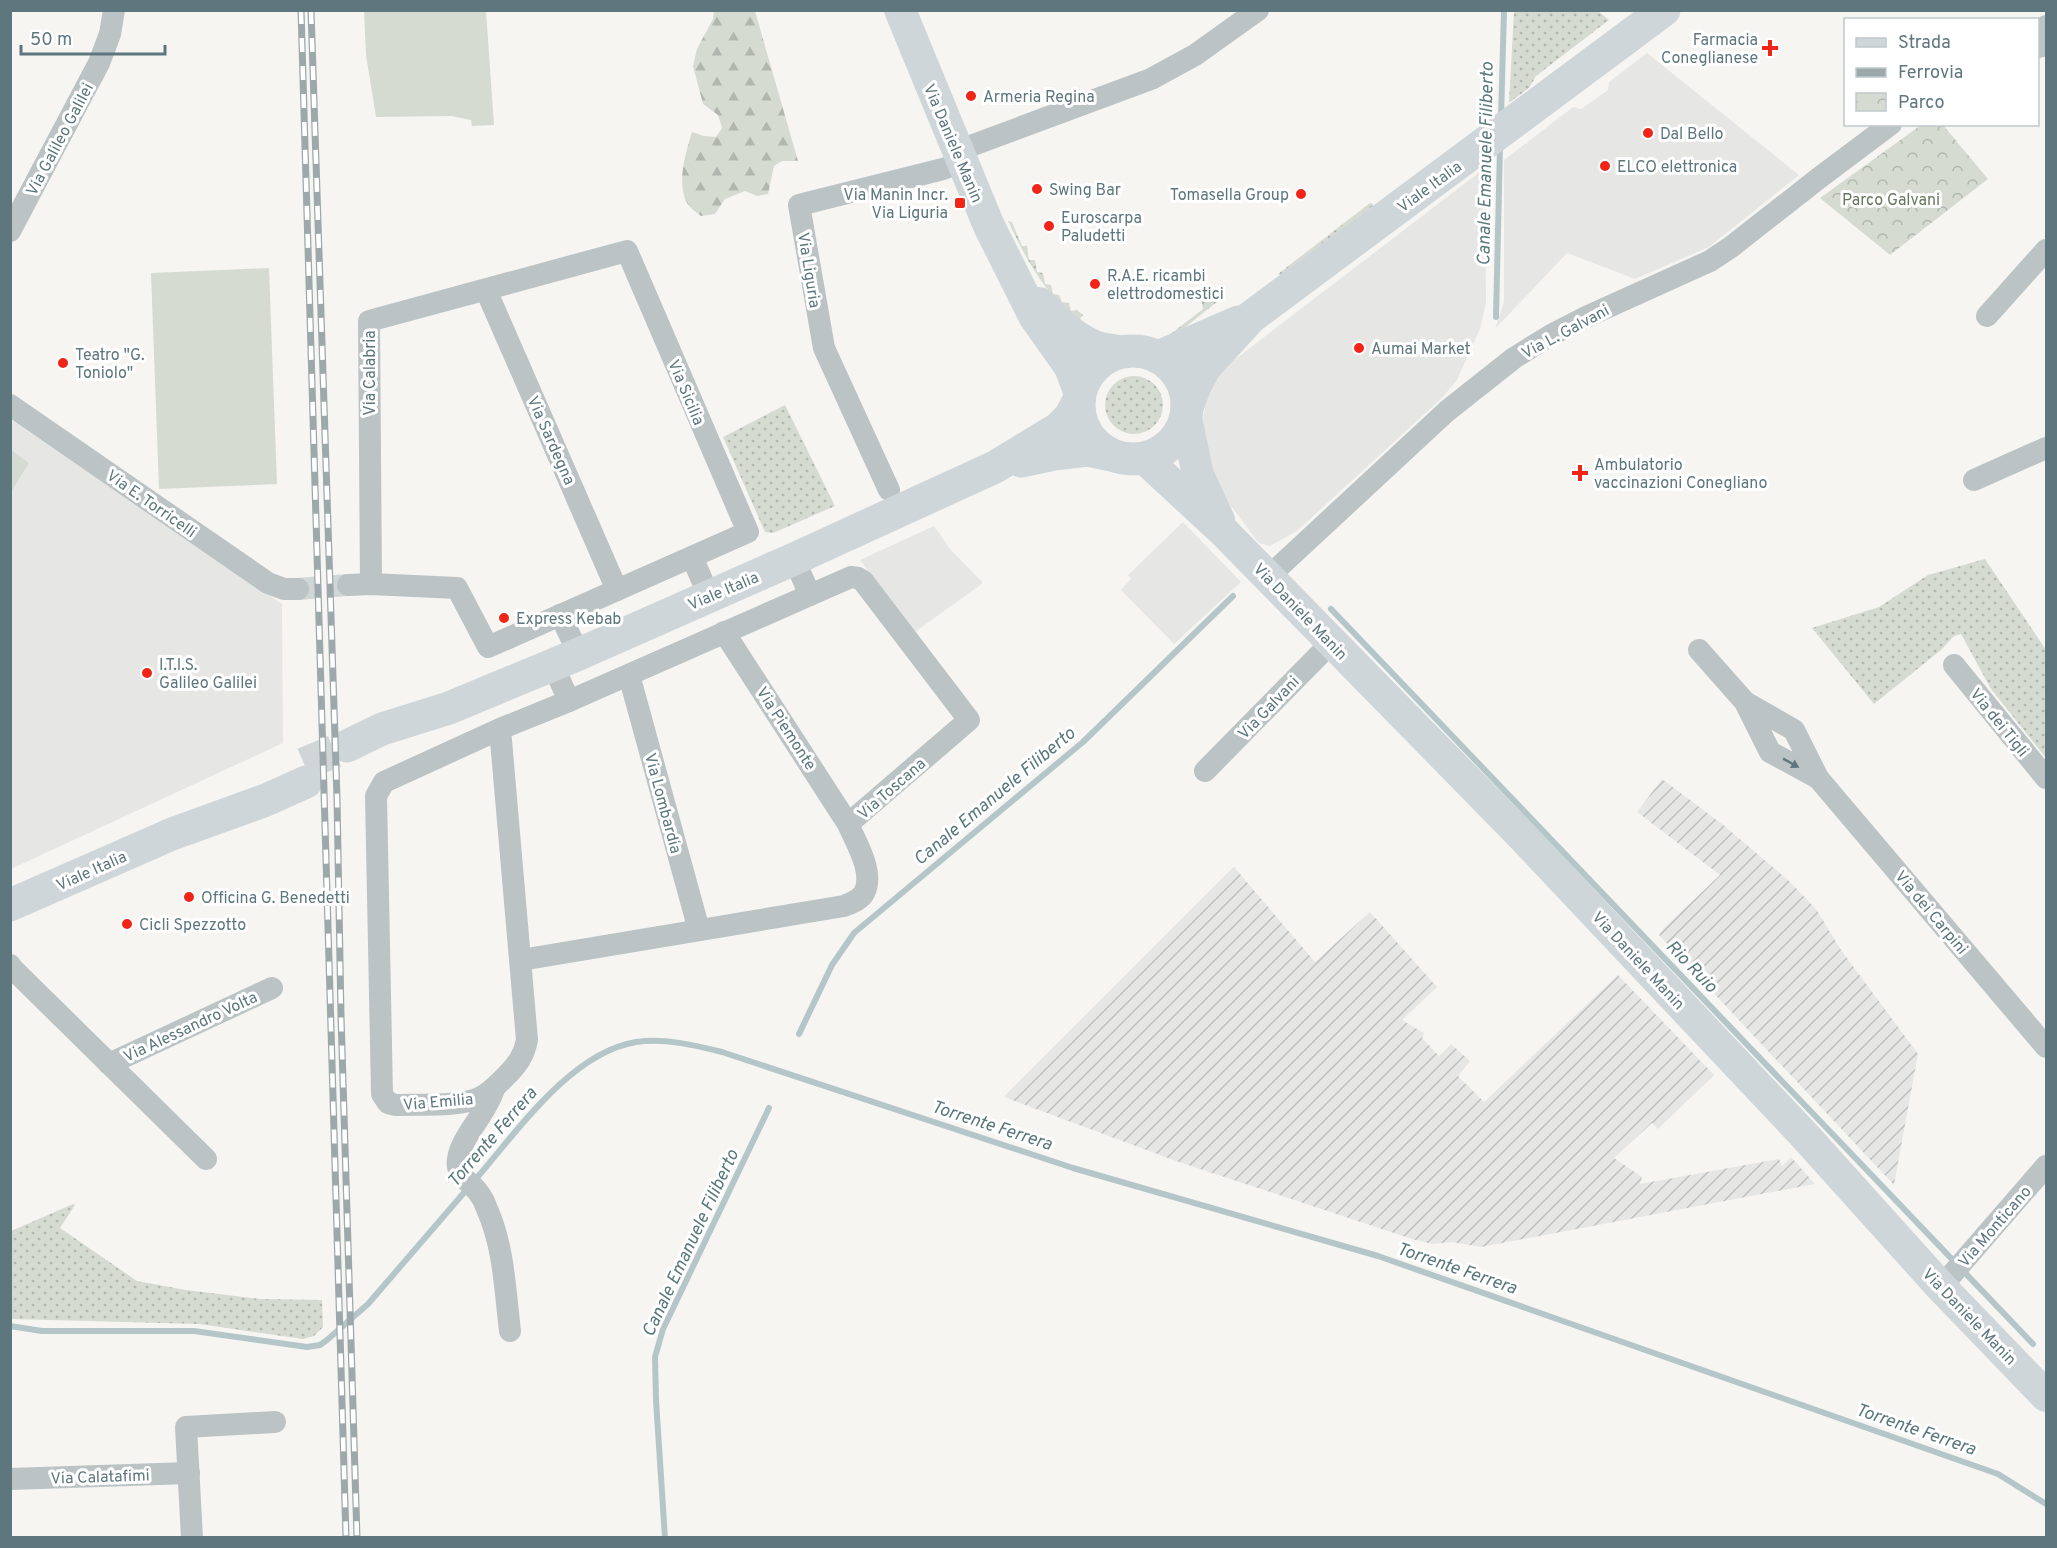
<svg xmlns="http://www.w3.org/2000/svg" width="2057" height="1548" viewBox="0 0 2057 1548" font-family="Overpass,sans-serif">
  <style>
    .built { fill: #e6e7e5 }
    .industrial { fill: url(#industrial-furrows) }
    .grass { fill: url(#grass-dots) }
    .forest { fill: url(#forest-firs) }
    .park { fill: url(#park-crowns) }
    .garden { fill: #d6dbd1 }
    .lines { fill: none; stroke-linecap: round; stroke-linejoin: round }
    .stream { stroke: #b4c6c8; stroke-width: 6 }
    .street-tunnel { stroke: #d0d6d5; stroke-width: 22; stroke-dasharray: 22 11; stroke-linecap: butt }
    .primary-tunnel { stroke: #d0d6d5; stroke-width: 33; stroke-dasharray: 33 16; stroke-linecap: butt }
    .street { stroke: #bbc3c5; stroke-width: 22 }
    .secondary { stroke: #cfd6d9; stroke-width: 32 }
    .primary { stroke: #cfd6d9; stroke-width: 33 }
    .rail-casing { stroke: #9da8ab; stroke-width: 7 }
    .rail { stroke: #fff; stroke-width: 4.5; stroke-dasharray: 14; stroke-linecap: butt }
    .oneway { fill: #5e777f }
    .poi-dot { fill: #f02518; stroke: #fff; stroke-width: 2 }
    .labels { text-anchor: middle; stroke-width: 6; stroke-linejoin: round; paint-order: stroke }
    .poi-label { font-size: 16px; fill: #5e777f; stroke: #fff; text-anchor: start }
    .street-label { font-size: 16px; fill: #5e777f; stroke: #fff }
    .park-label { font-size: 16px; fill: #67775e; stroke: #fff }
    .water-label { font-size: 18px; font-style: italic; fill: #59787b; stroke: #fff }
  </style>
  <defs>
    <pattern id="industrial-furrows" width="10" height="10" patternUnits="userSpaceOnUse" patternTransform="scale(1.5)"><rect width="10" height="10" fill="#e6e7e5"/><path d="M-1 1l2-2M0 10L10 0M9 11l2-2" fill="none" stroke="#bec0bf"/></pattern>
    <pattern id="grass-dots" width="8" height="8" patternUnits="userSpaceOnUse" patternTransform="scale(1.5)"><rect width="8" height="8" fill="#d6dbd1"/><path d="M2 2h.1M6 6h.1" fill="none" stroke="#b1b6af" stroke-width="1.8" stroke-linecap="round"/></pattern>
    <pattern id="forest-firs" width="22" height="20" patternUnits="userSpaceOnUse" patternTransform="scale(1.5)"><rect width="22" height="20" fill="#d6dbd1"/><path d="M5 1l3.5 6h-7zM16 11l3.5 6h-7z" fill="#b1b6af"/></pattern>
    <pattern id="park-crowns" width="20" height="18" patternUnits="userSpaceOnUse" patternTransform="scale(1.5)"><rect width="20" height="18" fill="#d6dbd1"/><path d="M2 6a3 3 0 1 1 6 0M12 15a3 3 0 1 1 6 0" fill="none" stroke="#b1b6af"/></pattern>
  </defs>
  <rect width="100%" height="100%" fill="#f6f5f2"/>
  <!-- built -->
  <g class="built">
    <polygon points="1647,53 1799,175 1709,247 1635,279 1567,253 1495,329 1504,302 1504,160 1573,107 1581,109 1608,90 1609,82"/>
    <polygon points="1481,171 1485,172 1486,302 1480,329 1457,380 1442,398 1297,531 1270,546 1259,543 1230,505 1215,479 1204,439 1203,418 1205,407 1216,379 1229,364"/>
    <polygon points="10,419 282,604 283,743 11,869"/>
    <polygon points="1183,522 1241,582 1174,644 1121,590 1131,579 1128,575"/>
    <polygon points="934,526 951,550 983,583 915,632 860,560"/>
  </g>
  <!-- industrial -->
  <g class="industrial">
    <polygon points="1662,779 1722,824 1788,880 1816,909 1841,950 1918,1054 1894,1185 1659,935 1664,928 1720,875 1637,812"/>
    <polygon points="1234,867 1315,962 1370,912 1437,987 1402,1020 1424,1033 1422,1038 1439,1056 1451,1044 1470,1061 1458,1076 1484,1102 1618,975 1714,1075 1658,1129 1652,1123 1614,1158 1642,1177 1640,1184 1779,1159 1782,1166 1791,1157 1815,1184 1481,1247 1452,1242 1432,1244 1412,1239 1176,1161 1004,1097"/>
  </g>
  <!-- grass -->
  <g class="grass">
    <polygon points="1514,11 1598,11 1609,20 1536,76 1529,88 1509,103"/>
    <polygon points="1370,203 1373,204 1373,206 1280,275 1278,274"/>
    <path d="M 1008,221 L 1012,222 L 1022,246 L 1027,246 L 1029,260 L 1035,260 L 1037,272 L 1043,273 L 1045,284 L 1051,285 L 1053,294 L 1059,295 L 1062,302 L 1069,303 L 1071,311 L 1077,310 L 1083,315 L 1079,320 C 1045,295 1026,259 1008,221 Z"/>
    <polygon points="1223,297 1178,333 1168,336 1203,309 1201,298"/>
    <circle cx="1134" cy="405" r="29"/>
    <polygon points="785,405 835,506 773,533 765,532 723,437"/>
    <polygon points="1985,559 2046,650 2046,758 1991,689 1961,634 1954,636 1941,650 1874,704 1812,628 1879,607 1928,575"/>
    <polygon points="73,1204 75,1205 60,1228 137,1281 186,1290 261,1299 322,1300 323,1327 314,1336 303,1339 199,1324 11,1319 11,1231"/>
  </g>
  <!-- forest -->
  <path class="forest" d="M 714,11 L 755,11 L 798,161 L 782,161 L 774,166 L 768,194 L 757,196 L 745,191 L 725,199 L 715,214 L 701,216 C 696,212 690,208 687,203 C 676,182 686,152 692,132 L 704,136 L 716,137 L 722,128 L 718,115 L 703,104 L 693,66 L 697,49 L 713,19 Z"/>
  <!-- park -->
  <polygon class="park" points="1921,125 1943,125 1988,179 1890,255 1820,198"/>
  <!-- garden -->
  <g class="garden">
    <polygon points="364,11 486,11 494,125 472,126 471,120 451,116 376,117 366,55"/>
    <polygon points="269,268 277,484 159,489 151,273"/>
    <polygon points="11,450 29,463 11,492"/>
  </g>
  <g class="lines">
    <!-- stream -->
    <g class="stream">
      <polyline points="1501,118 1504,10"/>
      <polyline points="1496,317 1500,146"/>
      <polyline points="1331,609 2033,1344"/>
      <polyline points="799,1034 832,965 854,933 1083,742 1233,596"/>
      <path d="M 475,1180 C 516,1133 570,1053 636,1042 C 665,1038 694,1045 722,1052 L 1073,1168 L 1378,1256 L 1998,1474 L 2046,1504"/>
      <polyline points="10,1326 42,1331 194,1331 307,1347 320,1345 327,1340 368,1304 468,1188"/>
      <polyline points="665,1538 656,1400 655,1357 663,1329 769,1108"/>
    </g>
    <!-- street-tunnel -->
    <polyline class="street-tunnel" points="298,589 348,585"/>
    <!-- primary-tunnel -->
    <polyline class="primary-tunnel" points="304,764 347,746"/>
    <!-- street -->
    <g class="street">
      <polyline points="2038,31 2046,26"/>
      <polyline points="2038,47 2046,45"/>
      <polyline points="957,151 1151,79 1195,55 1258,10"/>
      <polyline points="10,231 99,63 110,34 114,10"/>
      <polyline points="486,290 617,590"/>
      <polyline points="1987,316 2046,250"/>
      <polyline points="10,405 268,583 284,589 298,589"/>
      <polyline points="1974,480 2046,448"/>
      <polyline points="889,490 824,348 799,205 943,169 962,162"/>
      <polyline points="692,557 709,596"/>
      <polyline points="1267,578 1447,411 1514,358 1551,335 1586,317 1710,261 1731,247 1819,178 1891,124"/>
      <polyline points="348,585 371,584 457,588 488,647 748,532 627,251 369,321 371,584"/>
      <polyline points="560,615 579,654"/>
      <polyline points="724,632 848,824"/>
      <polyline points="1699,650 1745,702 1770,752 1818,778 1794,730 1745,702"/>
      <polyline points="1954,665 2046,778"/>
      <polyline points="629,675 699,930"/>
      <polyline points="569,701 810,595"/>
      <path d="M 500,729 L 527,1040 C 524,1056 517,1065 506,1076 C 498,1084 491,1092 481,1097 C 461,1107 419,1104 396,1105 L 388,1103 L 382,1094 L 376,796 L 384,782 L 500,729 L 569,701 L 553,665"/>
      <polyline points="1205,771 1331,643"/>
      <polyline points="1818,778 2046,1047"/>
      <path d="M 521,960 L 844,906 C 851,903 860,900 864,893 C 875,873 856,843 848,824 L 969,720 L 863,581 L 858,578 L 851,577 L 810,595 L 794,559"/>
      <polyline points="10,965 14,970 206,1159"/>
      <polyline points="109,1064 272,988"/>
      <path d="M 494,1089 C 487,1113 461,1137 458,1159 C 455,1176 470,1181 478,1192 C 482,1197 485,1203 487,1209 C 504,1247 505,1290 510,1331"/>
      <polyline points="1941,1287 2046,1166"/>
      <polyline points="10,1479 189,1473"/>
      <polyline points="192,1538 186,1427 275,1422"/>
    </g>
    <!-- secondary -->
    <g class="secondary">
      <polyline points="900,10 989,226 1034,316 1070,367 1080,394"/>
      <path d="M 1039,303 C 1055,320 1075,339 1097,347 C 1106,350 1116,350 1126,352"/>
      <polyline points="1186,418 1198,475 1219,520"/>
      <polyline points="1144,458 1224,532 1522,836 1805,1136 1941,1287 2046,1396"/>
    </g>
    <!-- primary -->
    <g class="primary">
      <circle cx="1133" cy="405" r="54"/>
      <polyline points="1158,357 1238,322"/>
      <polyline points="1187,407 1196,384 1205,367 1251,317 1664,10"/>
      <polyline points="1021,461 1054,454 1087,450 1112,455"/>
      <polyline points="347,746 382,729 449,708 579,654 794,559 995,467 1059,428 1070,417 1079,400"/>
      <polyline points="10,905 172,834 266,800 306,782"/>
    </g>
    <!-- rail casing -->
    <g class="rail-casing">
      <g id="rail">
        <polyline points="301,10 346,1538"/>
        <polyline points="311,10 337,798 341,1016 357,1538"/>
      </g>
    </g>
    <!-- rail -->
    <use href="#rail" class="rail"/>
  </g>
  <!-- one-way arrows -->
  <defs><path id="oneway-solid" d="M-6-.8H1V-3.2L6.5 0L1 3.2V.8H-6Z" transform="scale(1.5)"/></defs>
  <use class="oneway" href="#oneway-solid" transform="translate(1791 763) rotate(29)"/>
  <!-- markers -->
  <g class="poi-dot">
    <path d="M1767 39h6v6h6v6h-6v6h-6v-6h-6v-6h6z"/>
    <circle cx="971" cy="96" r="6"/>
    <circle cx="1648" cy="133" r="6"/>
    <circle cx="1605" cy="166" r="6"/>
    <circle cx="1037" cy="189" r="6"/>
    <circle cx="1301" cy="194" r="6"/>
    <rect x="954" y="197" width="12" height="12" rx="3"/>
    <circle cx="1049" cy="226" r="6"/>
    <circle cx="1095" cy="284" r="6"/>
    <circle cx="1359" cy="348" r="6"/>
    <circle cx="63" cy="363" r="6"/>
    <path d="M1577 464h6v6h6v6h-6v6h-6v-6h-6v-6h6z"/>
    <circle cx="504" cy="618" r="6"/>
    <circle cx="147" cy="673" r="6"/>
    <circle cx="189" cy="897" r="6"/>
    <circle cx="127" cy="924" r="6"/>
  </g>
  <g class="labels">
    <!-- poi labels -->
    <g class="poi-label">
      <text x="1758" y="45" text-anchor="end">Farmacia<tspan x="1758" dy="18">Coneglianese</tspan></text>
      <text x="983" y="102">Armeria Regina</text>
      <text x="1660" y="139">Dal Bello</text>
      <text x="1617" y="172">ELCO elettronica</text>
      <text x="1049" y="195">Swing Bar</text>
      <text x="948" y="200" text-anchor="end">Via Manin Incr.<tspan x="948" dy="18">Via Liguria</tspan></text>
      <text x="1289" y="200" text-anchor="end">Tomasella Group</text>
      <text x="1061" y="223">Euroscarpa<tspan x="1061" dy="18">Paludetti</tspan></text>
      <text x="1107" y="281">R.A.E. ricambi<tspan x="1107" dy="18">elettrodomestici</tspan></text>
      <text x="1371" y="354">Aumai Market</text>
      <text x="75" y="360">Teatro "G.<tspan x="75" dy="18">Toniolo"</tspan></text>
      <text x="1594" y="470">Ambulatorio<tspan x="1594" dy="18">vaccinazioni Conegliano</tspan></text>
      <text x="516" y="624">Express Kebab</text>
      <text x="159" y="670">I.T.I.S.<tspan x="159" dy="18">Galileo Galilei</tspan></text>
      <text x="201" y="903">Officina G. Benedetti</text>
      <text x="139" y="930">Cicli Spezzotto</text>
    </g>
    <!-- street labels -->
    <g class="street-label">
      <text transform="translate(59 139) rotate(-62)" y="6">Via Galileo Galilei</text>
      <text transform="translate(954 143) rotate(67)" y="6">Via Daniele Manin</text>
      <text transform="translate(1429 186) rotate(-36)" y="6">Viale Italia</text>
      <text transform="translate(810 270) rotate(81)" y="6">Via Liguria</text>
      <text transform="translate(1565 331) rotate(-28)" y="6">Via L. Galvani</text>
      <text transform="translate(369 373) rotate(-90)" y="6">Via Calabria</text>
      <text transform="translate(687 392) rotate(67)" y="6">Via Sicilia</text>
      <text transform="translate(552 440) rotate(66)" y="6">Via Sardegna</text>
      <text transform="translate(152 503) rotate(35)" y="6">Via E. Torricelli</text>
      <text transform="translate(723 590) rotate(-23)" y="6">Viale Italia</text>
      <text transform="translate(1301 611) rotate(46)" y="6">Via Daniele Manin</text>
      <text transform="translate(1268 707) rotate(-46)" y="6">Via Galvani</text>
      <text transform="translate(2000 722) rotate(51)" y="6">Via dei Tigli</text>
      <text transform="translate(787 728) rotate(57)" y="6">Via Piemonte</text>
      <text transform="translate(891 788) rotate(-41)" y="6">Via Toscana</text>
      <text transform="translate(664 803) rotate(75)" y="6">Via Lombardia</text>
      <text transform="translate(91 870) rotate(-24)" y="6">Viale Italia</text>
      <text transform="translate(1932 912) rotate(50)" y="6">Via dei Carpini</text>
      <text transform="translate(1639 960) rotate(47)" y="6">Via Daniele Manin</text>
      <text transform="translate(190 1026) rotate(-25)" y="6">Via Alessandro Volta</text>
      <text transform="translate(438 1101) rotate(-5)" y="6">Via Emilia</text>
      <text transform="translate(1994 1226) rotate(-49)" y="6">Via Monticano</text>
      <text transform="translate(1970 1316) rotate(46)" y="6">Via Daniele Manin</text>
      <text transform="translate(100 1476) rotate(-2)" y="6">Via Calatafimi</text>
    </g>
    <!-- park labels -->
    <g class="park-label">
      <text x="1891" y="205">Parco Galvani</text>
    </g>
    <!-- water labels -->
    <g class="water-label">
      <text transform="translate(1485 164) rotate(-89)" y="6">Canale Emanuele Filiberto</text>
      <text transform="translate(994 796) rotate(-40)" y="6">Canale Emanuele Filiberto</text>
      <text transform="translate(1692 966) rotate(46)" y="6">Rio Ruio</text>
      <text transform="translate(992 1125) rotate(18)" y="6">Torrente Ferrera</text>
      <text transform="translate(492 1137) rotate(-49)" y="6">Torrente Ferrera</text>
      <text transform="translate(690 1243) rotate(-65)" y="6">Canale Emanuele Filiberto</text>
      <text transform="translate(1457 1268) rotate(19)" y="6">Torrente Ferrera</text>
      <text transform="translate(1916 1429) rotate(19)" y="6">Torrente Ferrera</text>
    </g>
  </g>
  <!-- border -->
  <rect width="2057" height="1548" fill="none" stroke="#5e777f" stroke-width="24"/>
  <!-- legend -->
  <rect x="1844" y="18" width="195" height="108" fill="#ffffff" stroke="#bfc9cc" stroke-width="1.5"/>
  <rect x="1856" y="38" width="30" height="9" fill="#cfd6d9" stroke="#bfc9cc" stroke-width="1.5"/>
  <text x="1898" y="48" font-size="18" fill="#5e777f">Strada</text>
  <rect x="1856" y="68" width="30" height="9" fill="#9da8ab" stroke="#bfc9cc" stroke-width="1.5"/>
  <text x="1898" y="78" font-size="18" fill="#5e777f">Ferrovia</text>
  <rect x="1856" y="93" width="30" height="18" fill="url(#park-crowns)" stroke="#bfc9cc" stroke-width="1.5"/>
  <text x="1898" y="108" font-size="18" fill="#5e777f">Parco</text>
  <!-- scale -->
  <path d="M21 45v9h144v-9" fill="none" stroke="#5e777f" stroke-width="3"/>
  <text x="30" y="45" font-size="18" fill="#5e777f" stroke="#ffffff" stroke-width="4.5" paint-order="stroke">50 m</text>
</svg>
